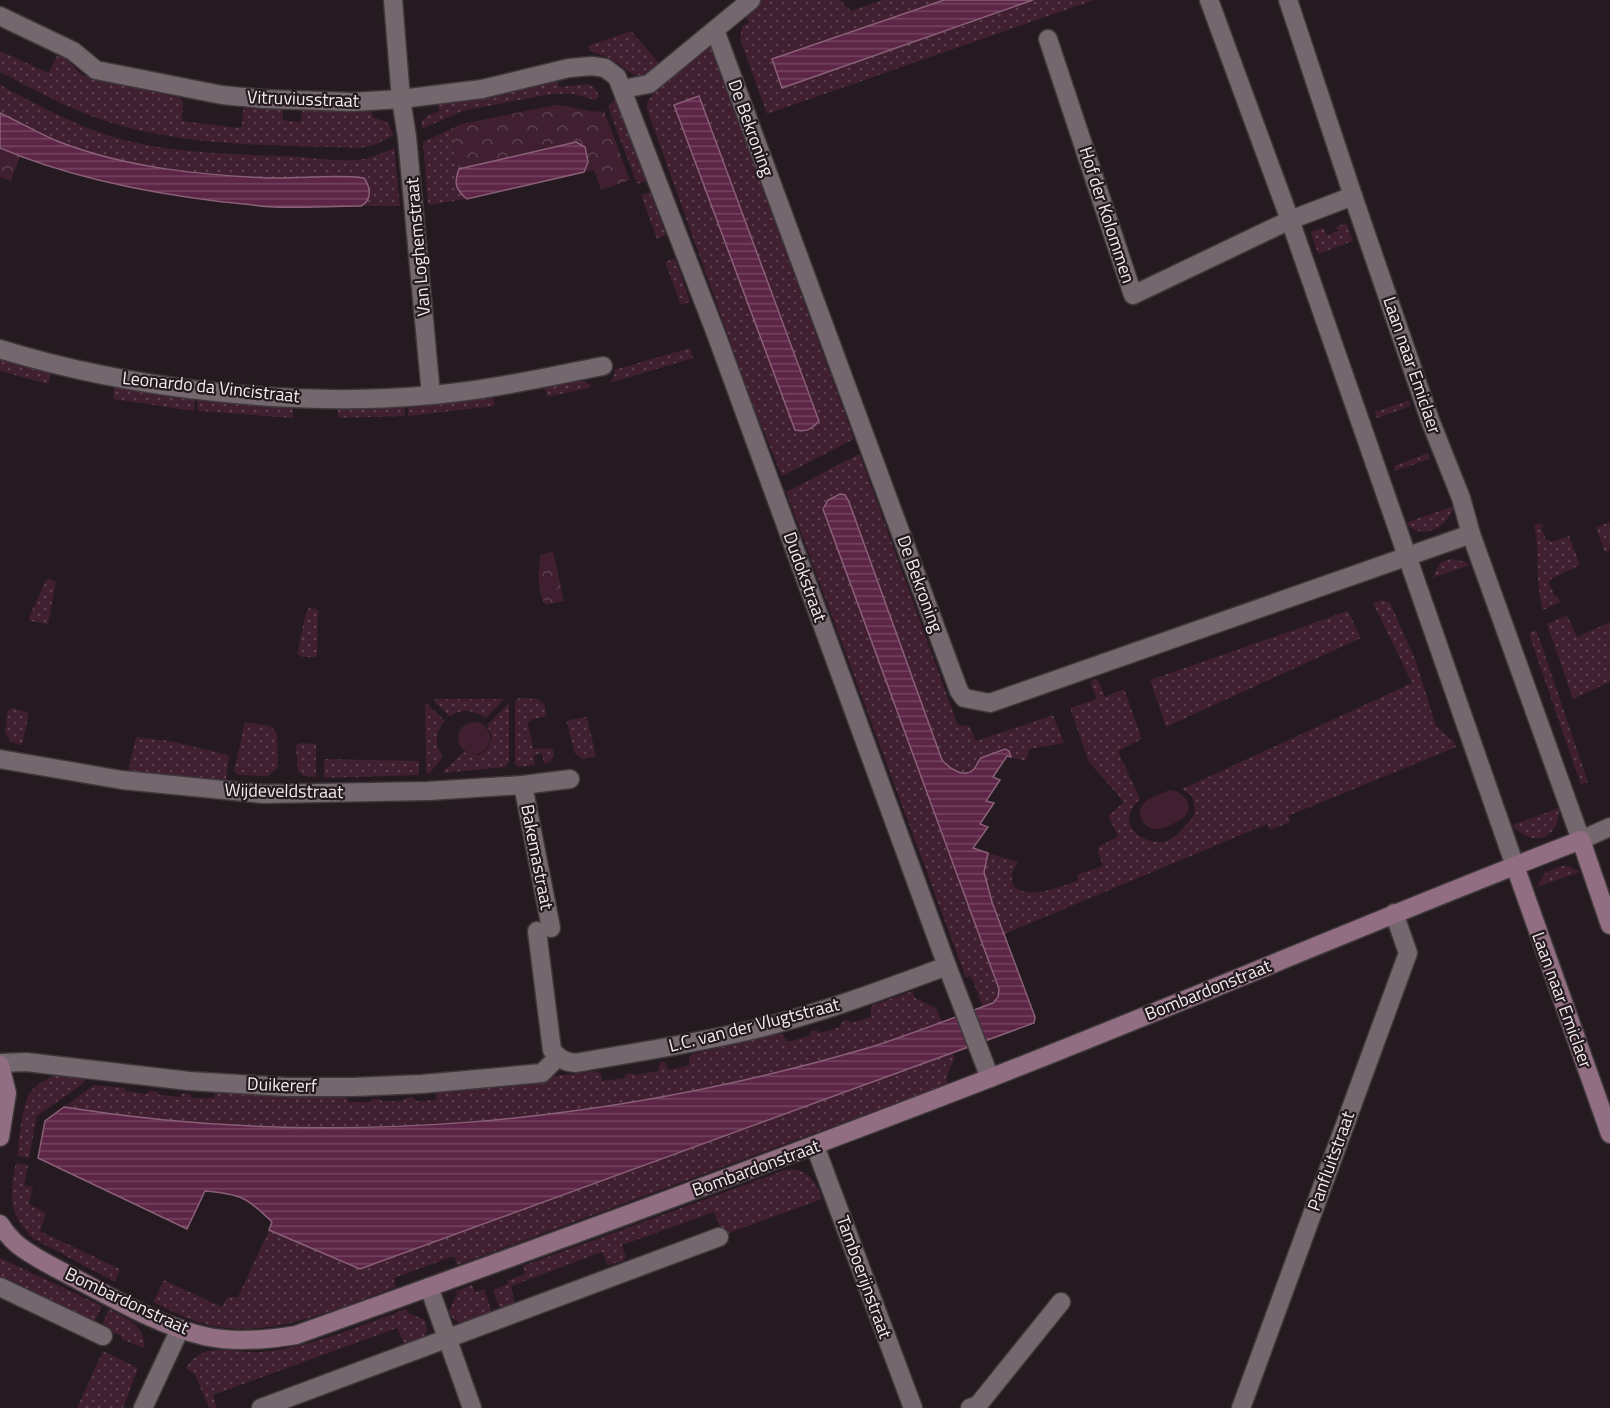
<svg xmlns="http://www.w3.org/2000/svg" width="1610" height="1408" viewBox="0 0 1610 1408" font-family="'Titillium Web',sans-serif">
  <style>
    .grass { fill: url(#grass-dots); fill-rule: evenodd }
    .forest { fill: url(#forest-crowns) }
    .park { fill: #401f31 }
    .water { fill: url(#water-rules); stroke: #8a6078; stroke-width: 1.5 }
    .lines { fill: none; stroke-linecap: round; stroke-linejoin: round }
    .street-casing { stroke: #3f383b; stroke-width: 21 }
    .secondary-casing { stroke: #3f383b; stroke-width: 21 }
    .street { stroke: #74686e; stroke-width: 18 }
    .secondary { stroke: #916e81; stroke-width: 18 }
    .labels { text-anchor: middle; stroke-width: 4.5; stroke-linejoin: round; paint-order: stroke }
    .street-label { font-size: 18px; fill: #f2ebee; stroke: #241a1f }
  </style>
  <defs>
    <pattern id="grass-dots" width="8" height="8" patternUnits="userSpaceOnUse" patternTransform="scale(1.5)"><rect width="8" height="8" fill="#401f31"/><path d="M2 2h.1M6 6h.1" fill="none" stroke="#5c404f" stroke-width="1.8" stroke-linecap="round"/></pattern>
    <pattern id="forest-crowns" width="20" height="18" patternUnits="userSpaceOnUse" patternTransform="scale(1.5)"><rect width="20" height="18" fill="#401f31"/><path d="M2 6a3 3 0 1 1 6 0M12 15a3 3 0 1 1 6 0" fill="none" stroke="#5c404f"/></pattern>
    <pattern id="water-rules" width="6" height="5" patternUnits="userSpaceOnUse" patternTransform="scale(1.5)"><rect width="6" height="5" fill="#5d2546"/><path d="M0 2.5h6" fill="none" stroke="#754561"/></pattern>
  </defs>
  <rect width="100%" height="100%" fill="#241a1f"/>
  <!-- grass -->
  <g class="grass">
    <polygon points="762,0 840,0 851,11 882,0 944,0 773,59 782,88 1033,0 1094,0 767,114 740,39 742,27 749,22 744,16"/>
    <path d="M 631,31 L 659,63 C 635,90 631,68 609,58 C 602,54 593,55 588,47 L 590,45 Z"/>
    <path d="M 710,45 L 854,439 L 782,476 L 754,408 L 647,109 L 647,102 L 652,95 ZM 699,96 L 818,421 L 813,428 L 705,184 L 674,105 Z"/>
    <path d="M 0,51 L 47,72 L 49,72 L 57,56 L 64,56 L 82,75 L 180,98 L 183,101 L 182,121 L 240,128 L 242,126 L 243,110 L 246,107 L 283,109 L 283,120 L 300,122 L 302,110 L 372,110 L 372,117 L 387,122 L 394,135 L 374,145 L 360,148 C 280,145 199,147 122,126 C 79,115 39,92 0,72 Z"/>
    <polygon points="558,81 559,87 588,84 596,89 599,97 595,100 573,94 551,94 462,111 422,129 422,121 428,115 439,111 438,105 506,93"/>
    <path d="M 0,85 C 34,103 67,121 104,134 C 162,153 225,154 286,156 C 311,157 339,163 364,159 C 374,157 384,152 394,148 L 400,206 L 361,206 L 364,204 L 364,178 C 333,174 300,179 268,178 C 198,175 123,167 57,141 C 38,133 19,122 0,113 Z"/>
    <polygon points="615,99 646,181 637,184 608,107"/>
    <path d="M 453,128 L 454,157 L 459,169 C 454,183 455,189 467,199 L 428,205 L 423,142 Z"/>
    <polygon points="650,192 666,235 657,239 641,195"/>
    <polygon points="1346,223 1353,241 1318,254 1311,232 1323,228 1327,235 1338,231 1336,227"/>
    <polygon points="675,258 690,302 681,305 665,262"/>
    <polygon points="690,348 693,358 610,383 615,373 614,370"/>
    <polygon points="0,359 51,372 48,384 0,371"/>
    <polygon points="583,378 583,381 591,385 589,388 547,397 544,386"/>
    <polygon points="114,387 195,399 194,411 113,399"/>
    <polygon points="492,394 495,406 408,416 408,404"/>
    <polygon points="198,399 293,406 293,418 197,411"/>
    <polygon points="1409,400 1411,406 1377,418 1375,412"/>
    <polygon points="404,404 405,416 338,418 338,407"/>
    <polygon points="1428,453 1430,459 1395,471 1394,466"/>
    <path d="M 857,455 L 860,455 L 957,723 L 961,726 L 969,725 L 976,741 L 1053,715 L 1064,743 L 1029,749 L 1026,761 L 1011,757 L 1009,751 L 976,763 L 974,769 C 962,777 950,769 942,760 L 823,509 L 999,989 C 998,1000 993,1003 983,1007 L 971,976 L 966,978 L 786,492 Z"/>
    <path d="M 1454,506 C 1447,527 1424,542 1405,523 Z"/>
    <polygon points="1610,522 1610,550 1605,553 1596,527"/>
    <path d="M 1540,523 L 1544,526 L 1541,527 L 1546,540 L 1548,539 L 1551,542 L 1569,536 L 1580,565 L 1551,579 L 1549,583 L 1556,598 L 1558,597 L 1560,602 L 1543,610 C 1534,579 1541,555 1534,525 Z"/>
    <polygon points="1450,559 1462,561 1470,565 1432,578 1440,563"/>
    <polygon points="49,579 56,582 48,624 30,621 29,617 46,580"/>
    <path d="M 1383,600 L 1390,603 L 1415,659 L 1436,726 L 1454,742 L 1456,747 L 1288,816 L 1290,822 L 1270,830 L 1267,824 L 1004,934 L 992,902 L 984,872 L 988,853 L 1018,862 C 1003,884 1017,895 1040,892 C 1053,890 1066,884 1078,881 L 1077,875 L 1103,866 L 1097,848 L 1118,836 L 1108,816 L 1124,802 L 1089,762 L 1070,708 L 1097,699 L 1091,684 L 1093,679 L 1096,679 L 1099,682 L 1105,697 L 1124,689 L 1142,739 L 1118,751 L 1140,799 C 1134,805 1129,811 1129,820 C 1130,836 1153,845 1167,841 C 1174,838 1180,832 1185,826 C 1196,816 1196,811 1192,796 L 1182,789 L 1412,683 L 1373,603 Z"/>
    <polygon points="309,608 316,609 318,611 317,655 315,657 302,657 297,654 306,613"/>
    <polygon points="1348,611 1361,638 1166,727 1150,680"/>
    <polygon points="1567,615 1577,637 1610,622 1610,682 1573,699 1547,624"/>
    <polygon points="1535,630 1537,632 1588,782 1581,785 1529,634"/>
    <polygon points="519,698 538,699 545,705 546,716 531,720 528,723 533,749 553,748 554,756 550,762 544,764 542,753 534,755 535,765 518,767 515,764 515,701"/>
    <path d="M 435,699 L 504,699 L 486,718 C 475,711 461,707 450,717 L 435,702 Z"/>
    <path d="M 425,702 L 445,721 C 435,732 434,745 443,757 L 429,774 L 426,771 Z"/>
    <polygon points="509,703 509,762 505,767 442,773 463,752 479,755 488,748 492,737 487,725"/>
    <polygon points="12,708 29,713 22,745 11,742 5,732 8,710"/>
    <polygon points="587,717 596,757 582,759 574,752 567,722 569,720"/>
    <polygon points="245,722 270,726 277,733 278,767 268,776 238,775 234,771"/>
    <polygon points="136,737 170,741 229,755 226,782 128,772"/>
    <polygon points="301,743 316,744 316,777 304,776 298,771 296,748 296,745"/>
    <polygon points="324,759 419,761 419,775 324,778"/>
    <path d="M 1559,808 C 1559,840 1532,848 1512,825 Z"/>
    <polygon points="1561,866 1568,866 1580,872 1537,887 1545,873"/>
    <path d="M 913,991 L 915,998 L 936,1008 L 942,1022 C 918,1030 894,1040 870,1047 C 617,1126 325,1149 64,1107 L 94,1085 L 125,1088 L 126,1091 L 147,1094 L 149,1091 L 157,1091 L 159,1095 L 180,1097 L 183,1093 L 190,1094 L 192,1098 L 212,1098 L 214,1097 L 215,1090 L 347,1095 L 348,1102 L 370,1102 L 372,1099 L 379,1099 L 382,1101 L 402,1101 L 405,1098 L 413,1097 L 416,1101 L 436,1100 L 437,1090 L 597,1071 L 601,1074 L 602,1081 L 624,1078 L 626,1074 L 633,1073 L 636,1075 L 658,1071 L 660,1062 L 665,1062 L 669,1070 L 689,1065 L 689,1057 L 693,1054 L 781,1033 L 788,1042 L 809,1036 L 811,1031 L 816,1030 L 820,1033 L 840,1027 L 842,1022 L 847,1020 L 851,1023 L 871,1017 L 871,1007 L 873,1005 Z"/>
    <path d="M 952,1053 L 955,1057 L 946,1078 L 948,1084 L 457,1265 L 454,1256 L 394,1278 L 396,1287 C 332,1310 264,1344 195,1321 C 181,1316 167,1309 153,1302 L 164,1280 L 222,1307 L 227,1297 L 238,1297 L 269,1230 L 360,1269 Z"/>
    <path d="M 57,1074 L 86,1076 L 84,1083 L 37,1116 L 29,1158 L 17,1156 C 20,1138 21,1103 32,1090 C 38,1083 49,1078 57,1074 Z"/>
    <path d="M 16,1163 L 28,1165 L 24,1185 L 33,1187 L 29,1204 L 46,1213 L 40,1231 L 120,1269 L 115,1282 L 34,1239 C 8,1214 9,1196 16,1163 Z"/>
    <path d="M 794,1169 C 811,1173 817,1184 822,1199 L 726,1234 L 722,1232 L 714,1212 L 622,1245 L 626,1257 L 623,1261 L 608,1265 L 602,1252 L 511,1286 L 515,1304 L 500,1310 L 493,1290 L 508,1284 L 507,1281 L 525,1274 L 523,1266 L 785,1170 Z"/>
    <polygon points="0,1258 102,1306 94,1323 0,1280"/>
    <path d="M 472,1285 L 475,1292 L 484,1289 L 492,1313 C 478,1318 455,1332 449,1311 L 457,1294 L 456,1291 Z"/>
    <path d="M 109,1309 C 126,1318 146,1325 144,1348 L 121,1339 L 122,1336 L 101,1327 Z"/>
    <path d="M 406,1309 L 408,1313 L 425,1320 L 427,1331 L 423,1338 L 404,1343 L 397,1328 L 213,1395 L 217,1408 L 209,1408 L 195,1375 L 186,1368 C 205,1339 232,1354 261,1352 C 312,1347 359,1326 406,1309 Z"/>
    <polygon points="103,1351 138,1368 123,1408 77,1408"/>
  </g>
  <!-- forest -->
  <g class="forest">
    <path d="M 556,105 C 571,105 591,114 604,111 L 630,180 L 601,190 L 594,170 L 584,172 L 588,162 L 576,142 L 459,169 L 454,157 L 453,128 L 461,124 Z"/>
    <polygon points="0,148 20,156 11,181 0,177"/>
    <path d="M 553,551 L 564,601 L 546,605 C 536,593 539,570 540,555 Z"/>
  </g>
  <!-- park -->
  <g class="park">
    <circle cx="474" cy="738" r="16"/>
    <path d="M 1169,790 C 1180,790 1195,802 1186,815 C 1181,821 1164,829 1157,829 C 1144,830 1134,813 1144,803 C 1149,797 1161,794 1169,790 Z"/>
  </g>
  <!-- water -->
  <g class="water">
    <polygon points="944,0 1033,0 782,88 772,59"/>
    <path d="M 699,96 L 819,421 C 811,430 806,432 795,430 L 674,105 Z"/>
    <path d="M 0,113 C 19,122 38,133 57,141 C 123,167 198,175 268,178 C 300,179 333,174 364,178 C 371,188 372,200 361,206 C 332,206 302,208 273,207 C 257,206 240,203 223,202 C 148,193 70,178 0,148 Z"/>
    <path d="M 576,142 L 585,147 L 588,162 L 584,172 L 467,199 C 455,189 454,183 459,169 Z"/>
    <path d="M 840,494 L 845,495 L 849,502 L 942,760 C 948,767 963,779 973,770 C 977,767 977,761 981,758 L 1005,749 L 1009,751 L 1011,757 L 1007,756 L 993,777 L 1000,780 L 986,801 L 994,803 L 980,824 L 988,827 L 973,848 L 988,853 L 984,872 L 992,902 L 1035,1017 L 1034,1023 L 360,1269 L 269,1230 L 272,1222 C 247,1197 240,1194 205,1191 L 187,1229 L 38,1158 L 45,1121 L 64,1107 C 332,1150 608,1124 868,1048 C 910,1035 952,1018 993,1003 L 998,997 L 999,989 L 823,509 L 828,500 Z"/>
  </g>
  <g class="lines">
    <!-- street casing -->
    <g class="street-casing">
      <g id="street">
        <polyline points="393,0 401,99 407,137 431,395"/>
        <polyline points="1209,0 1290,220 1515,866"/>
        <polyline points="1288,0 1353,196 1430,420 1461,498 1471,534 1581,840 1610,827"/>
        <polyline points="0,16 73,51 96,70 222,95 264,99 352,102 401,99 482,89 569,68 592,66 605,68 617,77 716,334 947,966 990,1078"/>
        <polyline points="715,30 959,691 964,698 990,703 1471,534"/>
        <polyline points="1048,39 1133,295 1290,220 1353,196"/>
        <polyline points="623,89 649,84 751,0"/>
        <path d="M 0,349 C 130,389 296,408 432,395 C 490,390 546,377 603,366"/>
        <polyline points="0,759 122,780 263,794 428,791 523,785 570,779"/>
        <polyline points="523,785 551,928"/>
        <path d="M 537,931 L 552,1050 C 559,1059 565,1062 576,1063 C 637,1052 699,1043 760,1028 C 824,1012 885,989 947,966"/>
        <polyline points="0,1063 26,1062 189,1081 287,1087 353,1087 422,1084 542,1073 558,1057"/>
        <polyline points="815,1146 913,1408"/>
        <polyline points="0,1287 103,1336"/>
        <polyline points="429,1287 472,1408"/>
        <polyline points="143,1408 180,1329"/>
        <polyline points="261,1408 719,1237"/>
        <polyline points="970,1408 978,1405 1061,1302"/>
        <polyline points="1241,1408 1408,953 1394,913"/>
      </g>
    </g>
    <!-- secondary casing -->
    <g class="secondary-casing">
      <g id="secondary">
        <polyline points="1515,866 1610,1134"/>
        <polyline points="0,1065 7,1093 0,1137"/>
        <path d="M 0,1224 C 5,1232 11,1239 18,1245 C 37,1260 60,1270 82,1282 C 120,1302 161,1326 204,1336 C 234,1343 266,1340 296,1335 C 528,1252 760,1167 990,1078 C 1188,1001 1383,916 1581,840 L 1610,925"/>
      </g>
    </g>
    <!-- street -->
    <use href="#street" class="street"/>
    <!-- secondary -->
    <use href="#secondary" class="secondary"/>
  </g>
  <g class="labels">
    <!-- street labels -->
    <g class="street-label">
      <text transform="translate(303 99) rotate(2)" y="6">Vitruviusstraat</text>
      <text transform="translate(751 128) rotate(70)" y="6">De Bekroning</text>
      <text transform="translate(1107 215) rotate(72)" y="6">Hof der Kolommen</text>
      <text transform="translate(418 247) rotate(-95)" y="6">Van Loghemstraat</text>
      <text transform="translate(1412 365) rotate(71)" y="6">Laan naar Emiclaer</text>
      <text transform="translate(211 387) rotate(6)" y="6">Leonardo da Vincistraat</text>
      <text transform="translate(805 577) rotate(70)" y="6">Dudokstraat</text>
      <text transform="translate(920 584) rotate(70)" y="6">De Bekroning</text>
      <text transform="translate(284 791) rotate(1)" y="6">Wijdeveldstraat</text>
      <text transform="translate(537 857) rotate(79)" y="6">Bakemastraat</text>
      <text transform="translate(1208 990) rotate(-22)" y="6">Bombardonstraat</text>
      <text transform="translate(1562 1000) rotate(70)" y="6">Laan naar Emiclaer</text>
      <text transform="translate(754 1025) rotate(-14)" y="6">L.C. van der Vlugtstraat</text>
      <text transform="translate(282 1085) rotate(2)" y="6">Duikererf</text>
      <text transform="translate(1331 1161) rotate(-70)" y="6">Panfluitstraat</text>
      <text transform="translate(756 1168) rotate(-20)" y="6">Bombardonstraat</text>
      <text transform="translate(864 1277) rotate(70)" y="6">Tamboerijnstraat</text>
      <text transform="translate(127 1301) rotate(25)" y="6">Bombardonstraat</text>
    </g>
  </g>
</svg>
